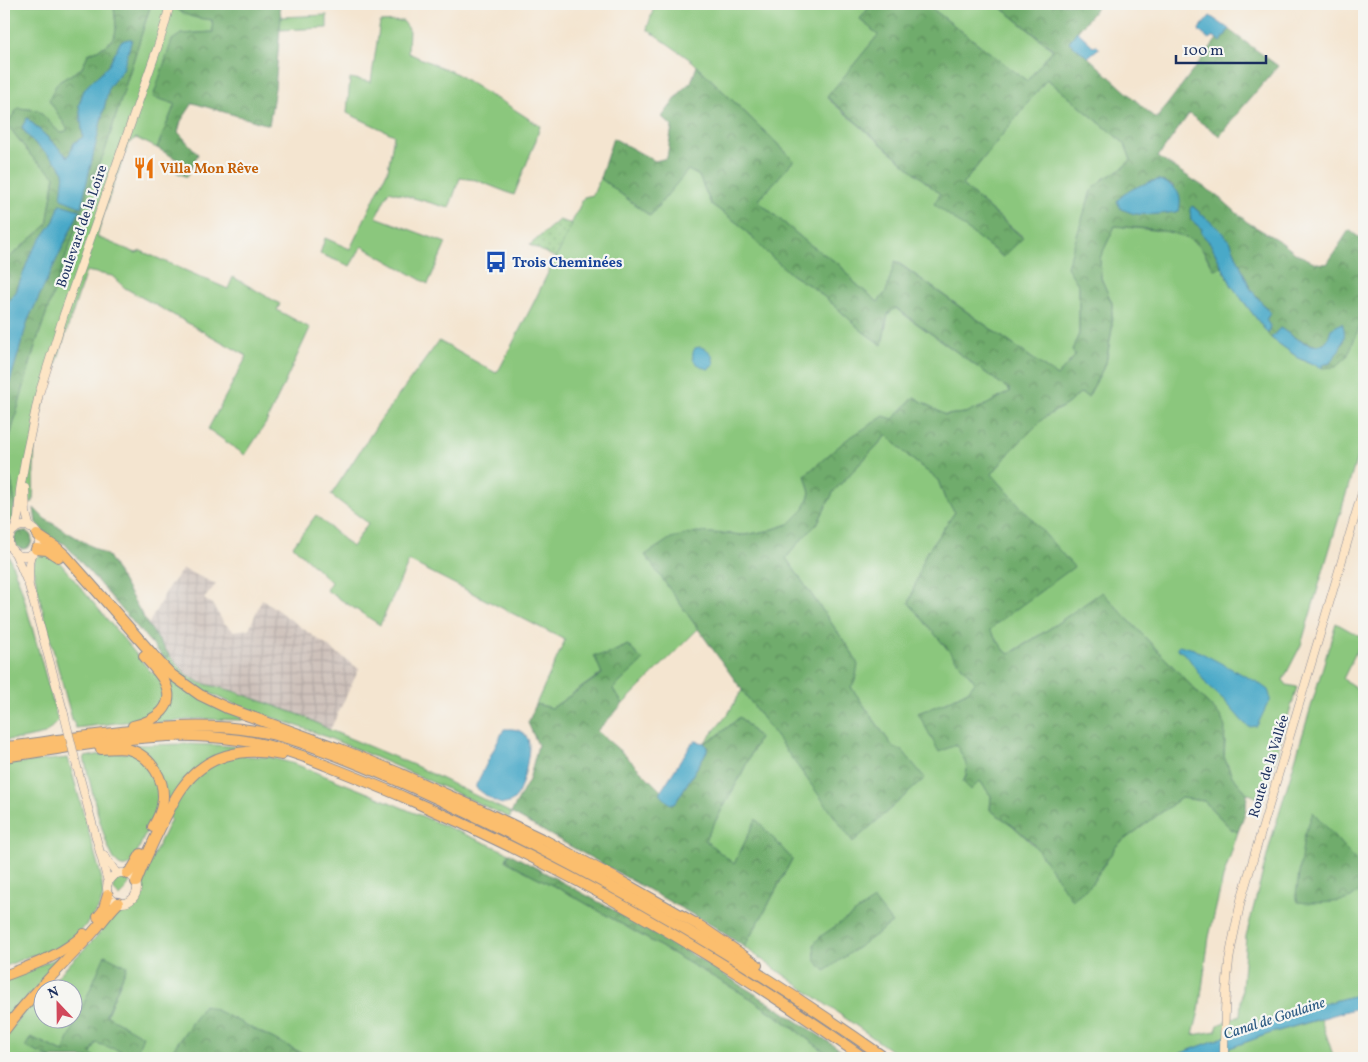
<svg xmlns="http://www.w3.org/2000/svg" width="1368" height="1062" viewBox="0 0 1368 1062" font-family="Vollkorn,serif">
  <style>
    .industrial { fill: url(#industrial-grid) }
    .grass { fill: #8bc77d; stroke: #537b6e }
    .forest { fill: url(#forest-crowns); stroke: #466e65; fill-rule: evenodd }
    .park { fill: url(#park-dots); stroke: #537b6e }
    .water { fill: #49a9c8; stroke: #326c93 }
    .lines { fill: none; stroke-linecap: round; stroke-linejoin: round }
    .secondary-casing { stroke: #888a97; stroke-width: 9 }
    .trunk-casing { stroke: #888a97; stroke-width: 12 }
    .secondary { stroke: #fde5c5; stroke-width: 8 }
    .trunk { stroke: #fbbe6e; stroke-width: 10 }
    .secondary-bridge-casing { stroke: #888a97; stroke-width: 9; stroke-linecap: butt }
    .secondary-bridge { stroke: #fde5c5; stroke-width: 8 }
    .labels { text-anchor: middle; stroke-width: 4.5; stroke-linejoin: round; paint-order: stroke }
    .food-label { font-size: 14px; font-weight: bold; fill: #c56008; stroke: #f6f6f2; text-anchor: start }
    .street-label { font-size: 14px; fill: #1b2f5e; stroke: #f6f6f2 }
    .transit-label { font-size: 14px; font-weight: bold; fill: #164399; stroke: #f6f6f2; text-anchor: start }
    .water-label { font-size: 15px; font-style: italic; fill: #2b5a83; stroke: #f6f6f2 }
  </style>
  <defs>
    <pattern id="industrial-grid" width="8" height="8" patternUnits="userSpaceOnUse" patternTransform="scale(1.25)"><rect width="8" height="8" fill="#cec1ba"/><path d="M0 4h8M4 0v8" fill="none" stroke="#b0a6a2"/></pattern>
    <pattern id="forest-crowns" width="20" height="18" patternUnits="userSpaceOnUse" patternTransform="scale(1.25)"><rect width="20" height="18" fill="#70ac6c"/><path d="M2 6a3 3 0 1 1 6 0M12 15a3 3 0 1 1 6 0" fill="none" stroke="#5b8c5c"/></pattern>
    <pattern id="park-dots" width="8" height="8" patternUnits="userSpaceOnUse" patternTransform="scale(1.25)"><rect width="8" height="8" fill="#8bc77d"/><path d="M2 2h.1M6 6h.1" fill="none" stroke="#71a26a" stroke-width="1.8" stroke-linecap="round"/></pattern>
  </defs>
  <rect width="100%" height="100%" fill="#f6f6f2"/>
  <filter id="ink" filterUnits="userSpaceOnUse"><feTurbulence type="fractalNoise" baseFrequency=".02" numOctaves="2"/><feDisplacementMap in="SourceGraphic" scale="10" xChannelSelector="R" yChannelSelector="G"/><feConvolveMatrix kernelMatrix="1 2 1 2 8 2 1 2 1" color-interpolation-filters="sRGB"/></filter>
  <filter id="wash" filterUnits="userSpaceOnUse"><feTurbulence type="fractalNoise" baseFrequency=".0096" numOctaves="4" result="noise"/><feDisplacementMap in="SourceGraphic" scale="20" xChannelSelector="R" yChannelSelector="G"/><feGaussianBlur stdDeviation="1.12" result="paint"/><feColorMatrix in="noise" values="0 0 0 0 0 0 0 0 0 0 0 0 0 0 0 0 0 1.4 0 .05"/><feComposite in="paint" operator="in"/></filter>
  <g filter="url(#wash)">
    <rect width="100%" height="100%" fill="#f4e5d0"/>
    <!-- industrial -->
    <polygon class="industrial" points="183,569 216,584 204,599 212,604 224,623 234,631 249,629 262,599 359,669 330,730 303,716 233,691 201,683 186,675 170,656 148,625 169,586"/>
    <!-- grass -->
    <g class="grass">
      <path d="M 4,4 L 114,4 C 114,12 116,20 116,28 C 116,43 100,49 88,54 L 82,68 L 57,83 L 69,130 L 60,133 L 38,110 L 18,108 L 7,124 L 32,157 L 55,175 L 47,225 L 4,262 Z"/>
      <polygon points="151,4 175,4 174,7 212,20 213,32 181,34 153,96 175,104 157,148 136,138 128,145 108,200 97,237 136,253 141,251 228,289 233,277 280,304 277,310 310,328 266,423 245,455 208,429 247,356 125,288 112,276 86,271 35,430 33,502 15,504 11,479 4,470 4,458 36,343 79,219 94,172 104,154"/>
      <polygon points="655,4 872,4 860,19 878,35 827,98 940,194 935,204 1003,257 1023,237 962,185 1047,79 1125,144 1131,160 1120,170 1103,179 1091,191 1068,267 1079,286 1079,334 1072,350 1075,356 1057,376 896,261 886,292 878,302 855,283 840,265 809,244 758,201 794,160 692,61 647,29"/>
      <polygon points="926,4 997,4 1053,50 1027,81"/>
      <polygon points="327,15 327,28 279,30 281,17"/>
      <polygon points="403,21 409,29 408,53 457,74 489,95 503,102 540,126 536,140 514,195 476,180 460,178 449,208 389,191 376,217 446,243 428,284 362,246 350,266 320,254 325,238 350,249 388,170 394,135 347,113 350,78 371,82 380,22"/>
      <polygon points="688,169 699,176 711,204 740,225 766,252 792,275 812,287 834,305 862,331 882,345 888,314 895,308 1011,391 984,406 965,413 945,415 914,397 893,419 805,474 810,493 804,509 789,524 767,531 744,535 722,533 646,555 698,629 623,704 613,689 628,645 606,655 595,656 602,673 552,708 536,704 565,640 409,561 380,625 326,590 331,582 293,546 316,515 352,547 368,523 331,495 381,419 439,341 496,373 500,368 535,300 584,197 593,195 600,178 650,216"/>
      <polygon points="1115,226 1172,232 1187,237 1201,248 1214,269 1222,267 1232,286 1271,338 1300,359 1314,364 1318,367 1322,368 1364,316 1364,434 1301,645 1283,680 1287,685 1297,687 1263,800 1247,793 1232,776 1224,757 1225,742 1221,717 1102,592 1052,627 1009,654 1005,651 990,630 996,624 992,474 1010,452 1045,417 1066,405 1080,393 1088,397 1106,363 1112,329 1112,303 1101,278 1100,258"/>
      <path d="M 887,435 L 907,455 L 938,480 L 945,499 L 955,512 L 925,555 L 909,603 L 975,682 L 968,691 L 944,703 L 918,713 C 937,728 979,754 963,782 L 980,781 L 991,796 L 990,810 L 1012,825 L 1038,849 L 1091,885 L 1117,845 L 1181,798 L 1204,801 L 1231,829 L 1238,832 L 1223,878 L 1209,937 L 1199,1011 L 1193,1035 L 1216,1031 L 1218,1025 L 1240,1015 L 1246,936 L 1272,837 L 1336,623 L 1363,638 L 1343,679 L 1364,693 L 1364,993 L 1289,1013 L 1168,1058 L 902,1058 L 744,947 L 765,911 L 792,859 L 756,820 L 734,865 L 705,840 L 739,779 L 759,738 L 740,717 L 717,736 L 704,743 L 728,714 L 742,690 L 854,842 L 903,751 L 893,747 L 851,687 L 853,654 L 786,558 L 802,539 L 817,524 L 834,491 Z"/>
      <polygon points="4,553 8,554 21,587 58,721 45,734 22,739 4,740"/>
      <polygon points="49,554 56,558 151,672 168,678 243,718 242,720 200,719 157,723 151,715 125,722 76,728 72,719 45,620 33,568 34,559 40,555"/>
      <path d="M 170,656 L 186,675 L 201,683 L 233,691 L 303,716 L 330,730 L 416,766 L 511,813 L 510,818 C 448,789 386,761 322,735 C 279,718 231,708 192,683 C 182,677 173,666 164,658 Z"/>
      <path d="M 184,744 L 214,745 L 241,747 L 245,756 L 269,757 L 295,764 L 363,791 L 509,853 L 506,861 L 573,896 L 750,998 L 778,1017 L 833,1058 L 312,1058 L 204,1005 L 167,1058 L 95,1058 L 91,1053 L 127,966 L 63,1052 L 31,1037 L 26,1047 L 51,1058 L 4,1058 L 4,1039 L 5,1037 L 16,1021 L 42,992 L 42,1020 L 72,1020 L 72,990 L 45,989 L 95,938 L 120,909 L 133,904 L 143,893 L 143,881 L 145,873 L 171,819 L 155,812 L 132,864 C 127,866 123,868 118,864 C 105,854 89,777 84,757 L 114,752 L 127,753 L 136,745 Z"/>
      <polygon points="68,758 101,876 103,895 100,906 95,913 81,931 71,940 39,958 32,955 4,967 4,764"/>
      <path d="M 121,878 L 127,879 L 130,883 L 120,897 C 112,890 110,883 121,878 Z"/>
      <polygon points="62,956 64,958 4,1023 4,980"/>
      <polygon points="1321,1019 1334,1058 1202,1058 1268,1034"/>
    </g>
    <!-- forest -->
    <g class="forest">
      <path d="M 114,4 L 151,4 L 104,154 L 94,172 L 79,219 L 36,343 L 4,458 L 4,402 L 28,320 L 80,210 L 60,204 L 54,221 L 31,253 L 16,292 L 4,306 L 4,262 L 47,225 L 55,176 L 32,157 L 7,124 L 18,108 L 38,110 L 60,133 L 68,130 L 49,100 L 57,83 L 82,68 L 88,54 C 100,49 116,43 116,28 C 116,20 114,12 114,4 ZM 121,41 L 123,69 L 109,87 L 81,207 C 76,198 68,189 65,180 C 63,176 65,173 62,169 C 51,153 31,145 22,127 L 27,118 L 55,144 L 68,158 L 74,143 L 83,137 L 79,105 L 83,92 L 88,85 L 109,65 Z"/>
      <path d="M 175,4 L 279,4 L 281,17 L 275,88 L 269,125 L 193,103 L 181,121 L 178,132 L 198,154 L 187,177 L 176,172 L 180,161 L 157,148 L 175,104 L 153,97 L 172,40 L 181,34 L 213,32 L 212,20 C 196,18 188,18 174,7 Z"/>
      <path d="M 872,4 L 926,4 L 1027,81 L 1053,49 L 997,4 L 1100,4 L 1069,42 L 1088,57 L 1156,119 L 1217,39 L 1221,42 L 1229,30 L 1278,66 L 1231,121 L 1220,136 L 1189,114 L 1158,157 L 1218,196 L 1247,222 L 1281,242 L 1295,253 L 1316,263 L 1327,264 L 1349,230 L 1364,241 L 1364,316 L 1347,357 L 1336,367 L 1322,368 L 1322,365 L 1330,363 L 1344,341 L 1331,329 C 1330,332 1329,337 1327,340 C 1316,354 1290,334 1280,328 L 1271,338 L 1268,334 L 1269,326 L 1266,320 L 1270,313 L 1250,288 L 1230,241 L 1193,206 C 1189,222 1190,219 1202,229 L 1201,233 L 1210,243 L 1222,267 L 1214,269 C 1210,263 1207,255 1202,249 C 1184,228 1141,229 1115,226 L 1100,258 L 1101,278 L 1112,303 L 1112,329 L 1106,363 L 1088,397 L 1080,393 L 1066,405 L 1045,417 L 1010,452 L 992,474 L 1074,567 L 996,624 L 990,630 L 1005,651 L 1009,654 L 1015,651 L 1052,627 L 1102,592 L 1221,717 L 1225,727 L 1224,757 L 1232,776 L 1247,793 L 1246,810 L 1238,832 L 1231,829 L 1204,801 L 1181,798 L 1117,845 L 1091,885 L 1072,900 L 1033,843 L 1012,825 L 990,810 L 991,796 L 980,781 L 971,790 L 963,782 C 972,769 963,757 956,745 L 939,752 L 918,713 L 944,703 L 968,691 L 975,682 L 909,603 L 925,555 L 955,512 L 945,499 L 938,480 L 907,455 L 887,435 L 834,491 L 817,524 L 802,539 L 786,558 L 853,654 L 858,665 L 855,681 L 851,687 L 893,747 L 903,751 L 925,778 L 853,842 L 742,690 L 645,555 L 671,538 L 697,532 L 744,535 L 767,531 L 789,524 L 804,509 L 810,493 L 805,475 L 846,440 L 884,416 L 893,419 L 914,397 L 945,415 L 965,413 L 984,406 L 1011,391 L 896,308 L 888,314 L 882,345 L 862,331 L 834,305 L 812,287 L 792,275 L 766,252 L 740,225 L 711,204 L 699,176 L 688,170 L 650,216 L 600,178 L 613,138 L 655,161 L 667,158 L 672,126 L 662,117 L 683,89 L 691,82 L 697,66 L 794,160 L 758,201 L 809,244 L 840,265 L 855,283 L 878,302 L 886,292 L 895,261 L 1057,376 L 1075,356 L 1072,350 L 1079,334 L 1079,286 L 1067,267 L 1091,191 L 1103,179 L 1120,170 L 1131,160 L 1125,144 L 1047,79 L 962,185 L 1023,238 L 1003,257 L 934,204 L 940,194 L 827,97 L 878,35 L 860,19 ZM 1159,180 L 1173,185 L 1179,211 C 1169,213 1134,218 1128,210 C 1124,207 1123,200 1121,196 L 1152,181 Z"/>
      <polygon points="4,470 11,479 15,504 14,519 4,529"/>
      <polygon points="34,508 45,519 108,556 148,625 170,656 164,658 65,544 50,538 36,523"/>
      <circle cx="23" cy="540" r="9"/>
      <polygon points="628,645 643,661 613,689 623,704 597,731 625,755 661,791 661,795 676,802 707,751 708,747 704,743 717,736 740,717 759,738 739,779 705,840 734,864 756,819 792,859 765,911 744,947 713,926 511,813 529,780 538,745 528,723 536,704 552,708 602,674 594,655 606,655"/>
      <path d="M 1313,812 L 1364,870 L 1364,887 C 1360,890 1356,895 1351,898 C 1341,903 1310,904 1298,902 L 1296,895 L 1304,837 Z"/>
      <polygon points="509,853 674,943 779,1009 853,1058 833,1058 778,1017 750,998 573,896 506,861"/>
      <polygon points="874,900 892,923 825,971 815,960 814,944 821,936"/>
      <polygon points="105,955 127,966 106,1015 143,1036 135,1056 96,1043 91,1053 95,1058 51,1058 25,1047 31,1037 63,1052"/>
      <polygon points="204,1005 218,1011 312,1058 167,1058"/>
    </g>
    <!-- park -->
    <polygon class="park" points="559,220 572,224 556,258 530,245"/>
    <!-- water -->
    <g class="water">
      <polygon points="1210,16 1229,29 1221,42 1213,36 1209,39 1200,32 1199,29"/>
      <polygon points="1077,31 1094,47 1096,45 1099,48 1088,57 1069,42"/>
      <path d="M 129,39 L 132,39 L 123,69 L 109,87 L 81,207 L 61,199 L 64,172 C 53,154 32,146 22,127 L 27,118 L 68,157 L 74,143 L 83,137 L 79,105 L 83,92 L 88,85 L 109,65 L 121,41 Z"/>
      <path d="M 1159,180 C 1176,186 1183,193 1179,211 C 1168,214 1142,216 1132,213 C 1128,212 1125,210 1121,209 L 1117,201 C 1126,190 1146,182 1159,180 Z"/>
      <polygon points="60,204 80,210 28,320 4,402 4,306 16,292 31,253 54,221"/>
      <polygon points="1192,206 1220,230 1230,241 1250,288 1270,313 1266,320 1270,326 1268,334 1232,286 1210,243 1201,233 1202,229 1191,220 1190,209"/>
      <path d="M 1342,323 C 1349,339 1339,350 1330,363 L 1322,365 L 1322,368 L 1318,367 L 1314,364 L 1300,359 L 1271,338 L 1280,328 C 1290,334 1315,355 1327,340 C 1329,337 1330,332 1331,329 Z"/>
      <path d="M 700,347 C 710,349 713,355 714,365 L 708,369 C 698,365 688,361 695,348 Z"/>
      <polygon points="1179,645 1194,649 1228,667 1257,682 1268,690 1270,696 1270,702 1267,705 1257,726 1249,727 1243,722 1224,700 1207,685 1187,656 1179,650 1177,647"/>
      <path d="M 504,729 C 510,729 517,728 523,733 C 524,733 527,738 528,739 C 532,749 522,792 514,800 C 512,802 507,804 504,804 C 494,804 484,793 476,788 L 476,785 Z"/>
      <polygon points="696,741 704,743 707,746 707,751 676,802 670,804 661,795 661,791 692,743"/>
      <polygon points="1364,993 1364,1006 1268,1034 1202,1058 1168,1058 1289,1013"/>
    </g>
  </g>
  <g filter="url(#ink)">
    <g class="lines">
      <!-- secondary casing -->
      <g class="secondary-casing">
        <g id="secondary">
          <polyline points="25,488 26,513 30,528"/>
          <circle cx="24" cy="541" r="15"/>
          <polyline points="15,529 18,517 20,490 25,460 39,394 64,314 157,49 165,24 170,4"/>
          <polyline points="15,553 29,586 64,714"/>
          <polyline points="29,582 29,563 31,554"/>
          <polyline points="77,767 108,882"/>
          <polyline points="104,855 117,874"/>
          <circle cx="122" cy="888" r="15"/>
          <path d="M 1224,1058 C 1224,1026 1225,994 1229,961 C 1232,941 1237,921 1241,900 L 1364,486"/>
        </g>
      </g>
      <!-- trunk casing -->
      <g class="trunk-casing">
        <g id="trunk">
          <polyline points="37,535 57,548 66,556 161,664 172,675 200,695 227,708 340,749 399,773 481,810 546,841 617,879 700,926 757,965"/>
          <polyline points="36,549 47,550 58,557"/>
          <path d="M 133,726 C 155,721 178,707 164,681 C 159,672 151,664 144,656"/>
          <path d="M 4,747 C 21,746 39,743 57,740 C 122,732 189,720 255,731 C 284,735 311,746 338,756 C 371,769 404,783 436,798 C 594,871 743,958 885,1058"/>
          <path d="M 101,749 C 110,749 120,747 128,749 C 152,756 167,782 162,805 C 161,813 157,820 153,827"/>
          <path d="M 4,757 C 58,749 113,739 168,736 C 192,735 216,737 239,740 C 269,744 297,753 325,765 C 353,776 381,787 408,799 C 569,869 721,957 864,1058"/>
          <polyline points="127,874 133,868 141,854"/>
          <path d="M 136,882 C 144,861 153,842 163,822 C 169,811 174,799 182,788 C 205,755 243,746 281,755"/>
          <polyline points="98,917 103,911 108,895"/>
          <path d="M 4,976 C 32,965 62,956 84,934"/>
          <path d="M 4,1031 C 28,998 57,971 85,941 C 97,929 106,915 118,903"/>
        </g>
      </g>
      <!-- secondary -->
      <use href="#secondary" class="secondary"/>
      <!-- trunk -->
      <use href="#trunk" class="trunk"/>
      <!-- secondary-bridge casing -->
      <g class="secondary-bridge-casing">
        <polyline id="secondary-bridge" points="64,714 77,767"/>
      </g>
      <!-- secondary-bridge -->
      <use href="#secondary-bridge" class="secondary-bridge"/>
    </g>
  </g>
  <!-- icons -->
  <defs>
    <g id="restaurant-bare" transform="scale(1.725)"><path d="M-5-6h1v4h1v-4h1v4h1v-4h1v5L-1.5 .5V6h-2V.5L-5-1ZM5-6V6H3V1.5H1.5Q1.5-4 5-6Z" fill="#e8710a" stroke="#f6f6f2" stroke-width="2.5" paint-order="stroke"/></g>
    <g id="bus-bare" transform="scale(1.725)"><path d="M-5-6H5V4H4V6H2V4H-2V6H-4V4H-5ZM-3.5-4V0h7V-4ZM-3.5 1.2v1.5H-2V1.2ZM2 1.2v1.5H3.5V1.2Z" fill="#1a4fb4" stroke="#f6f6f2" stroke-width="2.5" paint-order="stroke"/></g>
  </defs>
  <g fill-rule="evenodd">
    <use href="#restaurant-bare" x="144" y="168"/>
    <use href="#bus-bare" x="496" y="262"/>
  </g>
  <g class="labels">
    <!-- food labels -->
    <g class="food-label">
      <text x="160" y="173">Villa Mon Rêve</text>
    </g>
    <!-- street labels -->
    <g class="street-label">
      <text transform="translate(81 226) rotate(-71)" y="5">Boulevard de la Loire</text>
      <text transform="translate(1268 766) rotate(-73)" y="5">Route de la Vallée</text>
    </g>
    <!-- transit labels -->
    <g class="transit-label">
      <text x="512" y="267">Trois Cheminées</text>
    </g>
    <!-- water labels -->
    <g class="water-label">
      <text transform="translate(1274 1018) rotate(-18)" y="5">Canal de Goulaine</text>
    </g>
  </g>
  <!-- margin -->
  <rect width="1368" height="1062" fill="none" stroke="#f6f6f2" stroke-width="20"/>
  <!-- north arrow -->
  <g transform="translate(58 1004) rotate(338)"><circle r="24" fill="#f6f6f2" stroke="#9ea6b7"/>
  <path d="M0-4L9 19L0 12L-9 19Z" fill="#d1495b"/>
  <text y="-8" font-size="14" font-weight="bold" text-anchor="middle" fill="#1b2f5e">N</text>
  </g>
  <!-- scale -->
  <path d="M1176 55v8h90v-8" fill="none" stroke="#1b2f5e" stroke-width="2.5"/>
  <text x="1183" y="55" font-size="15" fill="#1b2f5e" stroke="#f6f6f2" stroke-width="4" paint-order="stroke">100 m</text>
</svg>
